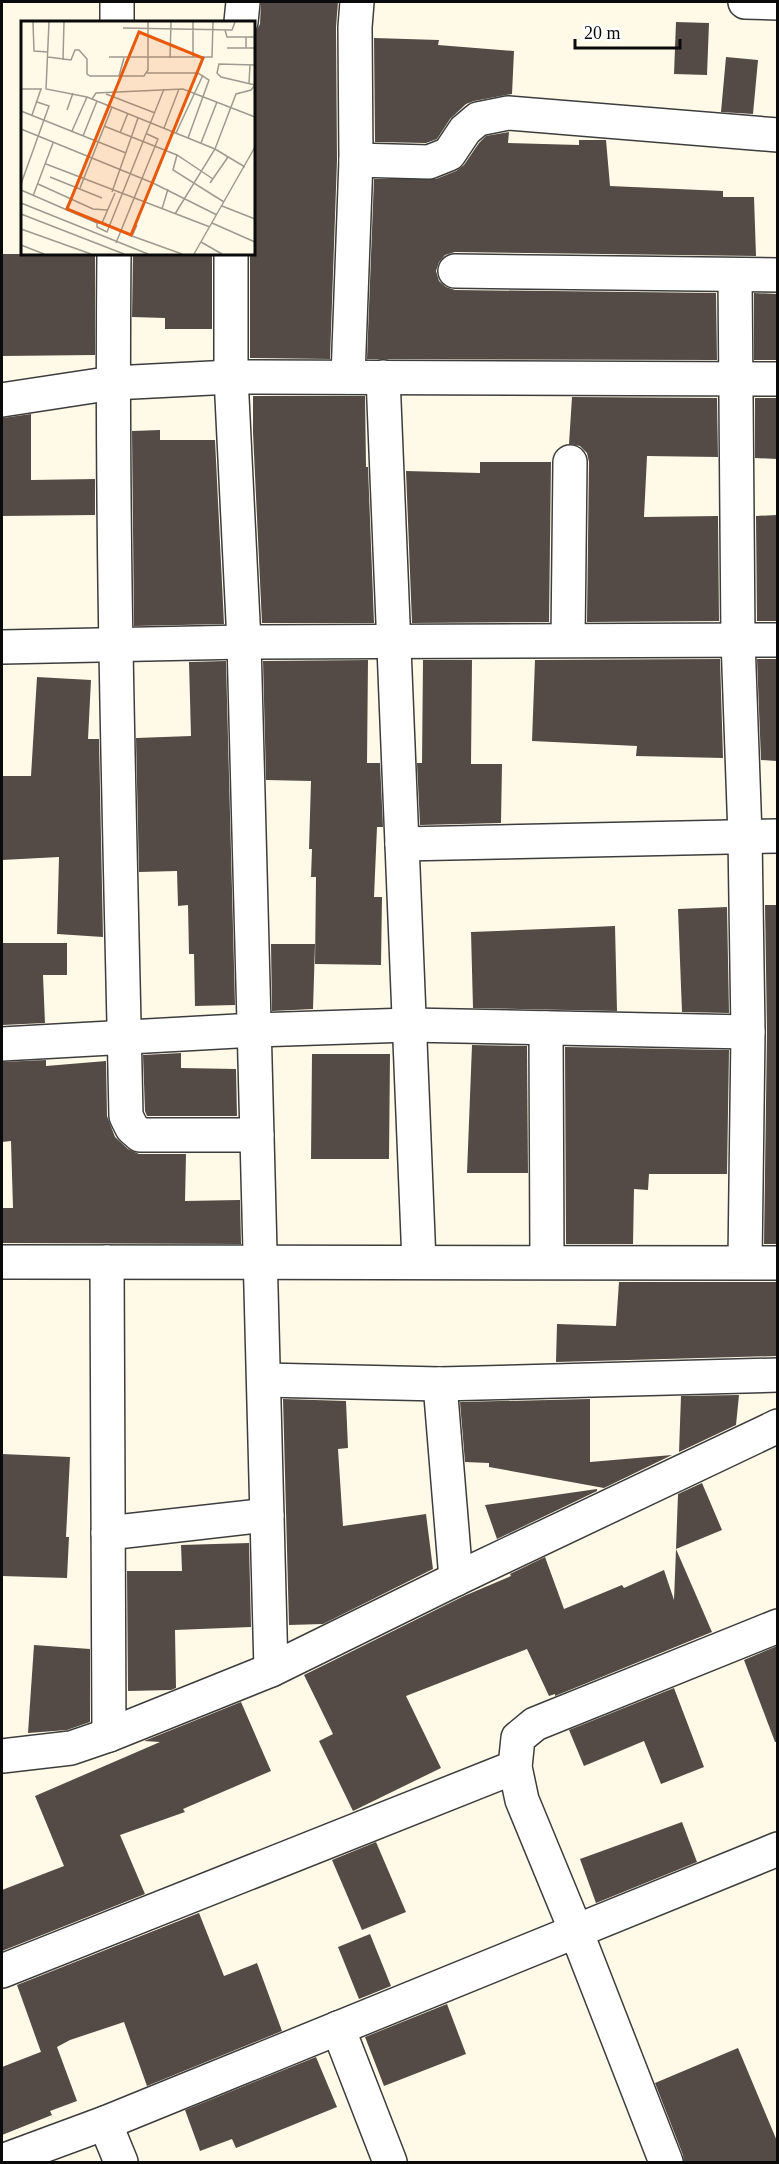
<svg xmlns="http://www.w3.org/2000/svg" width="779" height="2164" viewBox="0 0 779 2164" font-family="Georgia,serif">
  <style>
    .building { fill: #544b46 }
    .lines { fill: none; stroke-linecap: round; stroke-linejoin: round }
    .minor-casing { stroke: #3d3d3d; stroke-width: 36 }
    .minor { stroke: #fff; stroke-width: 33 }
    .inset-road { fill: none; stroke: #9d9a8f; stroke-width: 1.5 }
    .view { fill: #e8590c; fill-opacity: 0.15; stroke: #e8590c; stroke-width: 3 }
    .inset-edge { fill: none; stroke: #0a0a0a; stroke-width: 3 }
  </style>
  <rect width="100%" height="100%" fill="#fffae8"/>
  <!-- building -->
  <g class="building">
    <polygon points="261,2 338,2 336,27 337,160 330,359 250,358 250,254 254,254 254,35 260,24"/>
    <polygon points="676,22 709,23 707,75 674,74"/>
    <polygon points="374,38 439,40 438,45 514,51 512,94 474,101 466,104 450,119 437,139 426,143 375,142"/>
    <polygon points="726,57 758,60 753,114 721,112"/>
    <polygon points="509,132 508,143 579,145 579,140 606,140 610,186 723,191 723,197 754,197 756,256 455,252 445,255 439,262 436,271 439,281 446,287 455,290 716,293 717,360 367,359 374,179 436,179 456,171 464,165 479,143 486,136"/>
    <polygon points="2,254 95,254 95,355 2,356"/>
    <polygon points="133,254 212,254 212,329 165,329 165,318 132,317"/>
    <polygon points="754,293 777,294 777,360 754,360"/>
    <polygon points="253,396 365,396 366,467 368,467 374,623 262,623 253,433"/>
    <polygon points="572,397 717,398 718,457 647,456 644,517 718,516 719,621 587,622 589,462 587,453 580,446 569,444"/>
    <polygon points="755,398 777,398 777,459 755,458"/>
    <polygon points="31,414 31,480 95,479 95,515 2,516 3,418"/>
    <polygon points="160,430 160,440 215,440 224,624 134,626 132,431"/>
    <polygon points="480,462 551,462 549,622 412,623 406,471 480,473"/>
    <polygon points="777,515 777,621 757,621 756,516"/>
    <polygon points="720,659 723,758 636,756 637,746 532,741 535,660"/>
    <polygon points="757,659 777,659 777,761 761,760"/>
    <polygon points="368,660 367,763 380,763 383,827 377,827 374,897 382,897 381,965 315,964 316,877 311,877 312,849 309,849 311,781 266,780 263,661"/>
    <polygon points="423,660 472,660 471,764 502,764 501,823 420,825 417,763 422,763"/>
    <polygon points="226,661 235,1005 195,1006 194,954 189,954 188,905 178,906 177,871 139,872 136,738 191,736 189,662"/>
    <polygon points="37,677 91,680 88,739 99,739 103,937 57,934 59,857 2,860 2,776 31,776"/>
    <polygon points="765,905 777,905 777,1244 764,1244 767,1032"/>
    <polygon points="727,907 729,1013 682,1012 678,909"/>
    <polygon points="615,926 617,1011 473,1008 471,932"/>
    <polygon points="2,943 67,943 67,975 43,975 45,1023 2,1025"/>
    <polygon points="271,944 315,944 313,1009 272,1011"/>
    <polygon points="472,1045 527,1046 528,1173 467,1173"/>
    <polygon points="565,1047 729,1050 727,1174 649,1174 648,1190 634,1189 633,1244 566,1244"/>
    <polygon points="181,1053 181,1068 236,1069 237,1116 147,1116 145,1111 143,1055"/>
    <polygon points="312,1054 390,1054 389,1159 311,1159"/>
    <polygon points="46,1060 46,1066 106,1061 107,1116 115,1137 128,1149 139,1154 186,1154 185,1201 240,1200 241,1244 2,1243 2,1208 13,1208 11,1141 2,1142 2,1062"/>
    <polygon points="619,1282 777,1282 777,1356 556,1362 557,1324 616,1326"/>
    <polygon points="739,1395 736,1425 679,1452 681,1396"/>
    <polygon points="283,1399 346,1401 348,1448 338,1449 343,1526 426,1514 433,1569 323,1624 289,1625"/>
    <polygon points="590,1399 590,1462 672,1455 604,1488 489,1467 489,1463 465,1462 460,1402"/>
    <polygon points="2,1454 70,1457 66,1537 69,1537 67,1578 2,1576"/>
    <polygon points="702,1483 722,1530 676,1549 678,1494"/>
    <polygon points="597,1489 597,1491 497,1539 485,1505"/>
    <polygon points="249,1543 251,1627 175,1630 176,1688 171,1690 128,1691 127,1571 182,1571 181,1545"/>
    <polygon points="676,1549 712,1632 555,1696 555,1694 549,1696 527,1649 406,1696 441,1768 353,1811 319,1741 333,1734 304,1675 464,1596 511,1576 510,1574 545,1557 564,1609 622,1585 624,1588 664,1570 674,1600"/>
    <polygon points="34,1645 90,1649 90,1722 67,1730 28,1733"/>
    <polygon points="777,1646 777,1742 775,1742 744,1660"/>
    <polygon points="674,1688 704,1767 661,1784 644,1741 584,1766 569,1730"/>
    <polygon points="241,1702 271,1771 183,1809 185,1812 120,1835 145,1894 2,1951 2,1890 64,1866 35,1796 160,1742 144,1741"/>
    <polygon points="682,1822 697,1862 596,1903 580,1859"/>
    <polygon points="376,1842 406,1912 362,1930 332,1860"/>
    <polygon points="199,1913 224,1976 257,1963 282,2031 147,2086 124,2022 70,2040 57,2047 77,2101 50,2111 52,2115 2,2135 2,2067 51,2048 41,2052 17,1985"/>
    <polygon points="370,1934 391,1986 359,1999 338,1947"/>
    <polygon points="447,2004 466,2054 384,2086 365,2037"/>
    <polygon points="738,2048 777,2141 777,2163 684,2163 683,2155 655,2083"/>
    <polygon points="316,2057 337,2107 236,2148 232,2139 200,2151 185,2110"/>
  </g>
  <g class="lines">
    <!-- minor casing -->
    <g class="minor-casing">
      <g id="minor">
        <polyline points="745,2 778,3"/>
        <polyline points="117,22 117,2"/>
        <polyline points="241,22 243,2"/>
        <polyline points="356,160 429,162 449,154 465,130 478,119 508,113 778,135"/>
        <path d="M 114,254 C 111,541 120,828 126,1116 L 132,1128 L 140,1135 L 257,1135"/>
        <polyline points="231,254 231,377 244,642 271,1670"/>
        <polyline points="455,271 778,275"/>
        <polyline points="735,275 738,640 745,836 748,1032 745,1262"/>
        <polyline points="348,377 356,160 355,27 357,2"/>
        <polyline points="383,377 419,1262"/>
        <polyline points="2,400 113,383 231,377 778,379"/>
        <polyline points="568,640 570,462"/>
        <polyline points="2,647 244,642 778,640"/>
        <polyline points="402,844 778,836"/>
        <polyline points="546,1028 547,1262"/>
        <polyline points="2,1044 255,1030 409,1025 748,1032"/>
        <polyline points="2,1262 778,1263"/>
        <polyline points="107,1262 109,1735"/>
        <polyline points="264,1380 440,1384 778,1375"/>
        <polyline points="440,1384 456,1579"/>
        <polyline points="108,1533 267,1515"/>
        <polyline points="2,1756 71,1748 109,1735 271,1670 456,1579 778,1426"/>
        <polyline points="2,1971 515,1767"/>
        <polyline points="338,2028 390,2162"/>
        <polyline points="105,2123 121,2162"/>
        <polyline points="2,2161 105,2123 778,1849"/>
        <polyline points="666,2162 576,1931 522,1800 515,1767 518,1738 535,1724 778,1626"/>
      </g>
    </g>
    <!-- minor -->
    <use href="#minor" class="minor"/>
  </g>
  <!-- overview -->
  <g transform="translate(21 21)">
    <rect width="234" height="234" fill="#fffae8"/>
    <path class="inset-road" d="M 12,1 L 13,30 L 27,31M 28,1 L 25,68 L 66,76 L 194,128 L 224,146M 102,7 L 211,9 L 214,1M 204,9 L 206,16 L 225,16M 206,27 L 234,27M 225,27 L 225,16 L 234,16M 27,36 L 50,39 L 54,29 L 58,29 L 66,38 L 66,53 L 69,55 L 123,55 L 127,49 L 127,1M 88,36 L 191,36 L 192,1M 172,36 L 172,1M 149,37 L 150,1M 42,39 L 43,1M 234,44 L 198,43 L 196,52 L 200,56 L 234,64M 126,52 L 177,52 L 188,59 L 167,117M 98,55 L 103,37M 228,62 L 229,44M 0,68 L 21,68M 85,73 L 134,92M 71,78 L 75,72 L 162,68 L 234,96M 46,89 L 52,72M 0,90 L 105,132M 11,94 L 20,68M 83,105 L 156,134 L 192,158M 143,107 L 158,68M 0,108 L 132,162 L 196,194M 51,110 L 66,76M 99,112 L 107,92M 155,112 L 182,54M 62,115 L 76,80M 180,122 L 196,81M 156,134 L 152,149 L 203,181M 25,143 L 189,206M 29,156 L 81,177M 132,162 L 149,118M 189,162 L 207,136M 0,163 L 28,85 L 16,81M 17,163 L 72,188 L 86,189M 59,167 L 91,86M 0,169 L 76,202 L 76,206 L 86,211 L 143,68M 91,171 L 117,97M 12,175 L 32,122M 0,182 L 127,233M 201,185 L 234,198M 45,188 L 55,166M 141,188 L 147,168M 0,193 L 103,233M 154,193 L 194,128 L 215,73 L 230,69 L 234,64M 76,202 L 81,202 L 94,172M 191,202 L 234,221M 116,204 L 111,215 L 161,233M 0,208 L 70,233M 180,221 L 201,233M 95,222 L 137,118 L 126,113M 0,224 L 23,233M 173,233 L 234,126"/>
    <path class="view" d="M 118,11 L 182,37 L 110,214 L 46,188 Z"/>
    <rect width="234" height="234" class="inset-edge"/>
  </g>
  <!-- border -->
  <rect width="779" height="2164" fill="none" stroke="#0a0a0a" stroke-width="6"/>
  <!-- scale -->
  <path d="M575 39v9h105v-9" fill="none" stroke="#0a0a0a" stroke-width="3"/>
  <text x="584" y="39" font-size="18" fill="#0a0a0a" stroke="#ffffff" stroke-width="4.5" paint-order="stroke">20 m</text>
</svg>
